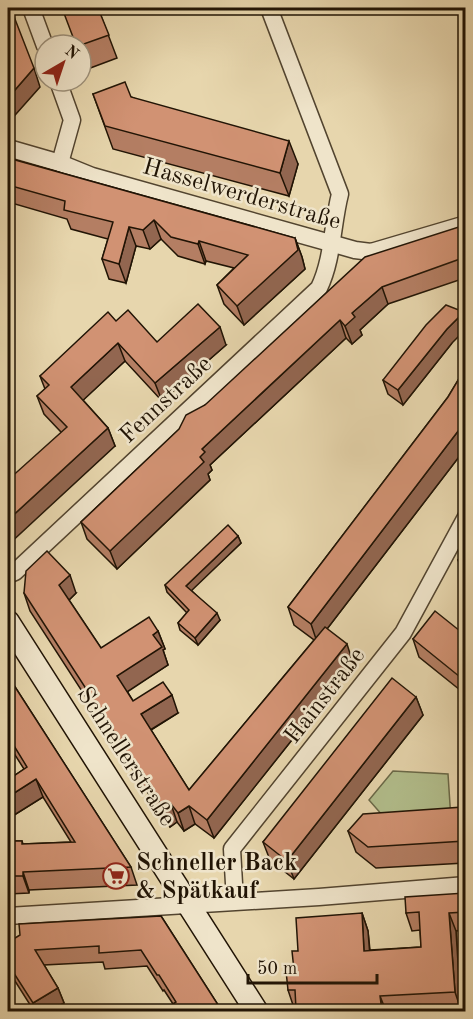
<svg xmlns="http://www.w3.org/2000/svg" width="473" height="1019" viewBox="0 0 473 1019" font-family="'Old Standard TT',serif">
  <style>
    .green { fill: #b2be8c; stroke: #6a6948; stroke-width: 1.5 }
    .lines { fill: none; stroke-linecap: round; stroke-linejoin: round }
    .minor-casing { stroke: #52442f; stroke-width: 19 }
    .secondary-casing { stroke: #211405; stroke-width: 25 }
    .minor { stroke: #efe4ca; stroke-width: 16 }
    .secondary { stroke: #efe4ca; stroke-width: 22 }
    .wall { fill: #b47e63; stroke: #211405; stroke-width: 1.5 }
    .shaded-wall { fill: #926650; stroke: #211405; stroke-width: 1.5 }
    .building { fill: #d19273; stroke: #211405; stroke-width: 1.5 }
    .labels { text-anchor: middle; stroke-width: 5; stroke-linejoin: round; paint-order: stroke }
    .street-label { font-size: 24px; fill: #211405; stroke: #efe4ca }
    .poi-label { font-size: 24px; font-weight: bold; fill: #211405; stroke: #efe4ca; text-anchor: start }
  </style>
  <rect width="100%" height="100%" fill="#e7d6ad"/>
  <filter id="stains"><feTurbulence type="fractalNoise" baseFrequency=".00333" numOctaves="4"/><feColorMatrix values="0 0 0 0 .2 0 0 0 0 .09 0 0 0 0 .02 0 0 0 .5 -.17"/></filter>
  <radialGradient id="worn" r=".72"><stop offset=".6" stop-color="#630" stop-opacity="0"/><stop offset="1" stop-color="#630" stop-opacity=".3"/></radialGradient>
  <!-- green -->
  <polygon class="green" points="393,771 448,774 451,820 390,824 369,800"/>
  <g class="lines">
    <!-- minor casing -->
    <g class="minor-casing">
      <g id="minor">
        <polyline points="31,8 45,46"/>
        <polyline points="58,81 72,120 60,163"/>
        <polyline points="8,148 60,163 92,176 355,250 371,252 466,224"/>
        <path d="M 8,575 L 15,572 L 319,288 C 333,259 332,225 340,194 L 269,8"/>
        <polyline points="235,901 232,849 403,633 466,517"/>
        <polyline points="8,916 319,897 466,885"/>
      </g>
    </g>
    <!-- secondary casing -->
    <g class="secondary-casing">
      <polyline id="secondary" points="8,622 257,1012"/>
    </g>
    <!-- minor -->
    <use href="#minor" class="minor"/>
    <!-- secondary -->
    <use href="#secondary" class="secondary"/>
  </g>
  <!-- wall -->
  <g class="wall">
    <polygon points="98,8 117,58 85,70 81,60 81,45"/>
    <polygon points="93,94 131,97 298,164 289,196 113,149"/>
    <polygon points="8,158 295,238 302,257 305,269 244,325 224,304 217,285 234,268 206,261 205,264 178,256 161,239 150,249 136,246 126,283 109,279 102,259 108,239 71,229 67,219 8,202"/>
    <polygon points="465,225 465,278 388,304 360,330 362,335 352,344 346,338 210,465 212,470 208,474 210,480 117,569 87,539 81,522 205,405"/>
    <polygon points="116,321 157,342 226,345 162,401 125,361 83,400 108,428 115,446 61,432 44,414 37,396 45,389 40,376"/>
    <polygon points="452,343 403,405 388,394 383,380"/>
    <polygon points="463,372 465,449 327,629 353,663 214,838 195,824 184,831 177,822 170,827 30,611 24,593 76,593 69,600 101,648 158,631 165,649 163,650 168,665 127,691 133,701 178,713 151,730 189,790 314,640 294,625 288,607 448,397"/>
    <polygon points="238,536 241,543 191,590 220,620 198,645 180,630 178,623 187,613 167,592 165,585"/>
    <polygon points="465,550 465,580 464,579 458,560"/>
    <polygon points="465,635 465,694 419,657 413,639"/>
    <polygon points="8,676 131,867 137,885 29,890 29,893 8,894 8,841 22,841 23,844 71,842 43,797 11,817 8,812 8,780 24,769 8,744"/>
    <polygon points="416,697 423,715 294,879 270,860 263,842"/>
    <polygon points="465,776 465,863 376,868 356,852 348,831 463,807"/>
    <polygon points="465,893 465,930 456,931 461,1010 432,1011 297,1011 296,1008 294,1008 288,990 298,951 362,913 368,931 370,950 421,947 420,930 412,931 406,913"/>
    <polygon points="161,916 222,1011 173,1004 164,990 163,991 147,966 105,969 103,962 44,965 58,988 64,1003 50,1011 34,1011 8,970 8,950 12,947 10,941"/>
  </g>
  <!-- shaded-wall -->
  <g class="shaded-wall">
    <polygon points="34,68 40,87 8,123 8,98"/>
    <polygon points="289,141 298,164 289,196 280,173"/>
    <polygon points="154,220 161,239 150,249 143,230"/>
    <polygon points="129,227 136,246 126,283 119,264"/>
    <polygon points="295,238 302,257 305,269 244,325 237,306"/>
    <polygon points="199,241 206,261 205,264 198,244"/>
    <polygon points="382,287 388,304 360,330 362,335 352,344 345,326 352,313"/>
    <polygon points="464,312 465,316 465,330 452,343 403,405 398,390 447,329"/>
    <polygon points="340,320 346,338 210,465 212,470 208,474 210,480 117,569 110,551 200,457 202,449"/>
    <polygon points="220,327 226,345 162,401 155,383"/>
    <polygon points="118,343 125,361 78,405 71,387"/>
    <polygon points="465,422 465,449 317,642 311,624"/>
    <polygon points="108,428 115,446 8,545 8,520"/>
    <polygon points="238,536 241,543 189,593 186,586"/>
    <polygon points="70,575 76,593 66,603 59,585"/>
    <polygon points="217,613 220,620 198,645 195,638"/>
    <polygon points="158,631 165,649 163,650 168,665 124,694 117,676 153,635"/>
    <polygon points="347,644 353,663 214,838 207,820"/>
    <polygon points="172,695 178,713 147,732 141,714"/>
    <polygon points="416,697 423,715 294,879 287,861"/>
    <polygon points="36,779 43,797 11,817 8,808 8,797"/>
    <polygon points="171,804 177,822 170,827 164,809"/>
    <polygon points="189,806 195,824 184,831 178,813"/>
    <polygon points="23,872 29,890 29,893 23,876"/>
    <polygon points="362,913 368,931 371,969 364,951"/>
    <polygon points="449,913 456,931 461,1010 455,992"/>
    <polygon points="58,988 64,1003 50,1011 36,1011 33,1003"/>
    <polygon points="380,996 386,1011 382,1011"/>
  </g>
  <!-- building -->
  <g class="building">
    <polygon points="62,8 98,8 109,35 81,45 76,45"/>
    <polygon points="13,14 34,68 8,98 8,16"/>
    <polygon points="125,82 131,97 289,141 280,173 105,126 93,94"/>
    <polygon points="8,158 295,238 298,250 237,306 217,285 248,255 199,241 198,244 171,237 154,220 143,230 129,227 119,264 102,259 113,222 64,210 65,201 8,185"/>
    <polygon points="465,225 465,260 461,261 460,259 382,287 352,313 355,317 345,326 340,320 202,449 205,452 200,457 204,462 110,551 81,522 179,429 186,415 205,405 365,257"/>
    <polygon points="198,304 220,327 155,383 118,343 71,387 108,428 8,520 8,480 67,427 37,396 49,385 40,376 108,312 116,321 128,310 157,342"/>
    <polygon points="446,305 464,312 447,329 398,390 383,380 426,325"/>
    <polygon points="465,364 465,422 311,624 288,607 448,397 463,372"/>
    <polygon points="228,525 238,536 186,586 217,613 195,638 178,623 189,610 165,585"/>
    <polygon points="465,550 465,567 458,560"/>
    <polygon points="47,551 70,575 59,585 101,648 149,617 158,631 153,635 162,647 117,676 133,701 163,682 172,695 141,714 189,790 325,627 347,644 207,820 189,806 178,813 171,804 164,809 24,593 26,571"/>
    <polygon points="435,611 465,635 465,681 413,639"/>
    <polygon points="8,676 131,867 23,872 23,876 8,876 8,841 22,841 22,844 75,842 36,779 8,797 8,780 27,767 8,736"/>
    <polygon points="392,678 416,697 287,861 263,842"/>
    <polygon points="465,776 465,841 368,847 348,831 363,814 463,807 461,777"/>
    <polygon points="465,893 465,912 449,913 455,992 380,996 382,1011 306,1011 306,1009 296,1009 295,990 288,990 286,971 294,970 292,951 298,951 296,918 362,913 364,951 421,947 419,912 406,913 405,897"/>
    <polygon points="161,916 222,1011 162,1011 176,1002 159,975 157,975 141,950 99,953 99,946 35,950 58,988 33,1003 8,964 8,950 13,947 10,941 20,935 19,924"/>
    <polygon points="72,1008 75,1011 67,1011"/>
  </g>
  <!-- icons -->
  <defs>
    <g id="supermarket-ring" transform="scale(1.35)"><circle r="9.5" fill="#efe4ca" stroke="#8f2418" stroke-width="1.5"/><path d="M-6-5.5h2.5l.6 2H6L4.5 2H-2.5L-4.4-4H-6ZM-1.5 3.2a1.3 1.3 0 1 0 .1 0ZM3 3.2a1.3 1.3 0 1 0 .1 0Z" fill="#8f2418"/></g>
  </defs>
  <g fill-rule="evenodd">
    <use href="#supermarket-ring" x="116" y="876"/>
  </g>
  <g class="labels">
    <!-- street labels -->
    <g class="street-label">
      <text transform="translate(242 193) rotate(16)" y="8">Hasselwerderstraße</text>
      <text transform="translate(165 399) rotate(-43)" y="8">Fennstraße</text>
      <text transform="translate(324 695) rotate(-52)" y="8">Hainstraße</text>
      <text transform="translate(127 756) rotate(57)" y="8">Schnellerstraße</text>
    </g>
    <!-- poi labels -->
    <g class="poi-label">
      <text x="136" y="870">Schneller Back<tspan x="136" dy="28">&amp; Spätkauf</tspan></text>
    </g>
  </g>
  <!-- margin -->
  <rect width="473" height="1019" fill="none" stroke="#e7d6ad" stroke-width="30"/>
  <rect x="9" y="9" width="455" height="1001" fill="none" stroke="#211405" stroke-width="3"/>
  <rect x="15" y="15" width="443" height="989" fill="none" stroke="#211405" stroke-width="1.5"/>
  <!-- north arrow -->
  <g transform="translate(63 63) rotate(39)"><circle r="28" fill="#efe4ca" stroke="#9d917b" stroke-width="1.5"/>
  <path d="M0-4.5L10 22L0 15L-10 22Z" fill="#8f2418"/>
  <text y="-9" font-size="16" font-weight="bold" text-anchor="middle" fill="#211405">N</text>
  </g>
  <!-- scale -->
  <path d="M248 974v9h129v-9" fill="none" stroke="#211405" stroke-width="3"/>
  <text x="257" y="974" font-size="18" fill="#211405" stroke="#efe4ca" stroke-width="4.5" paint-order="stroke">50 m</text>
  <rect width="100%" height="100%" filter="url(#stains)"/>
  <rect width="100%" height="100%" fill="url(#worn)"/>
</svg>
